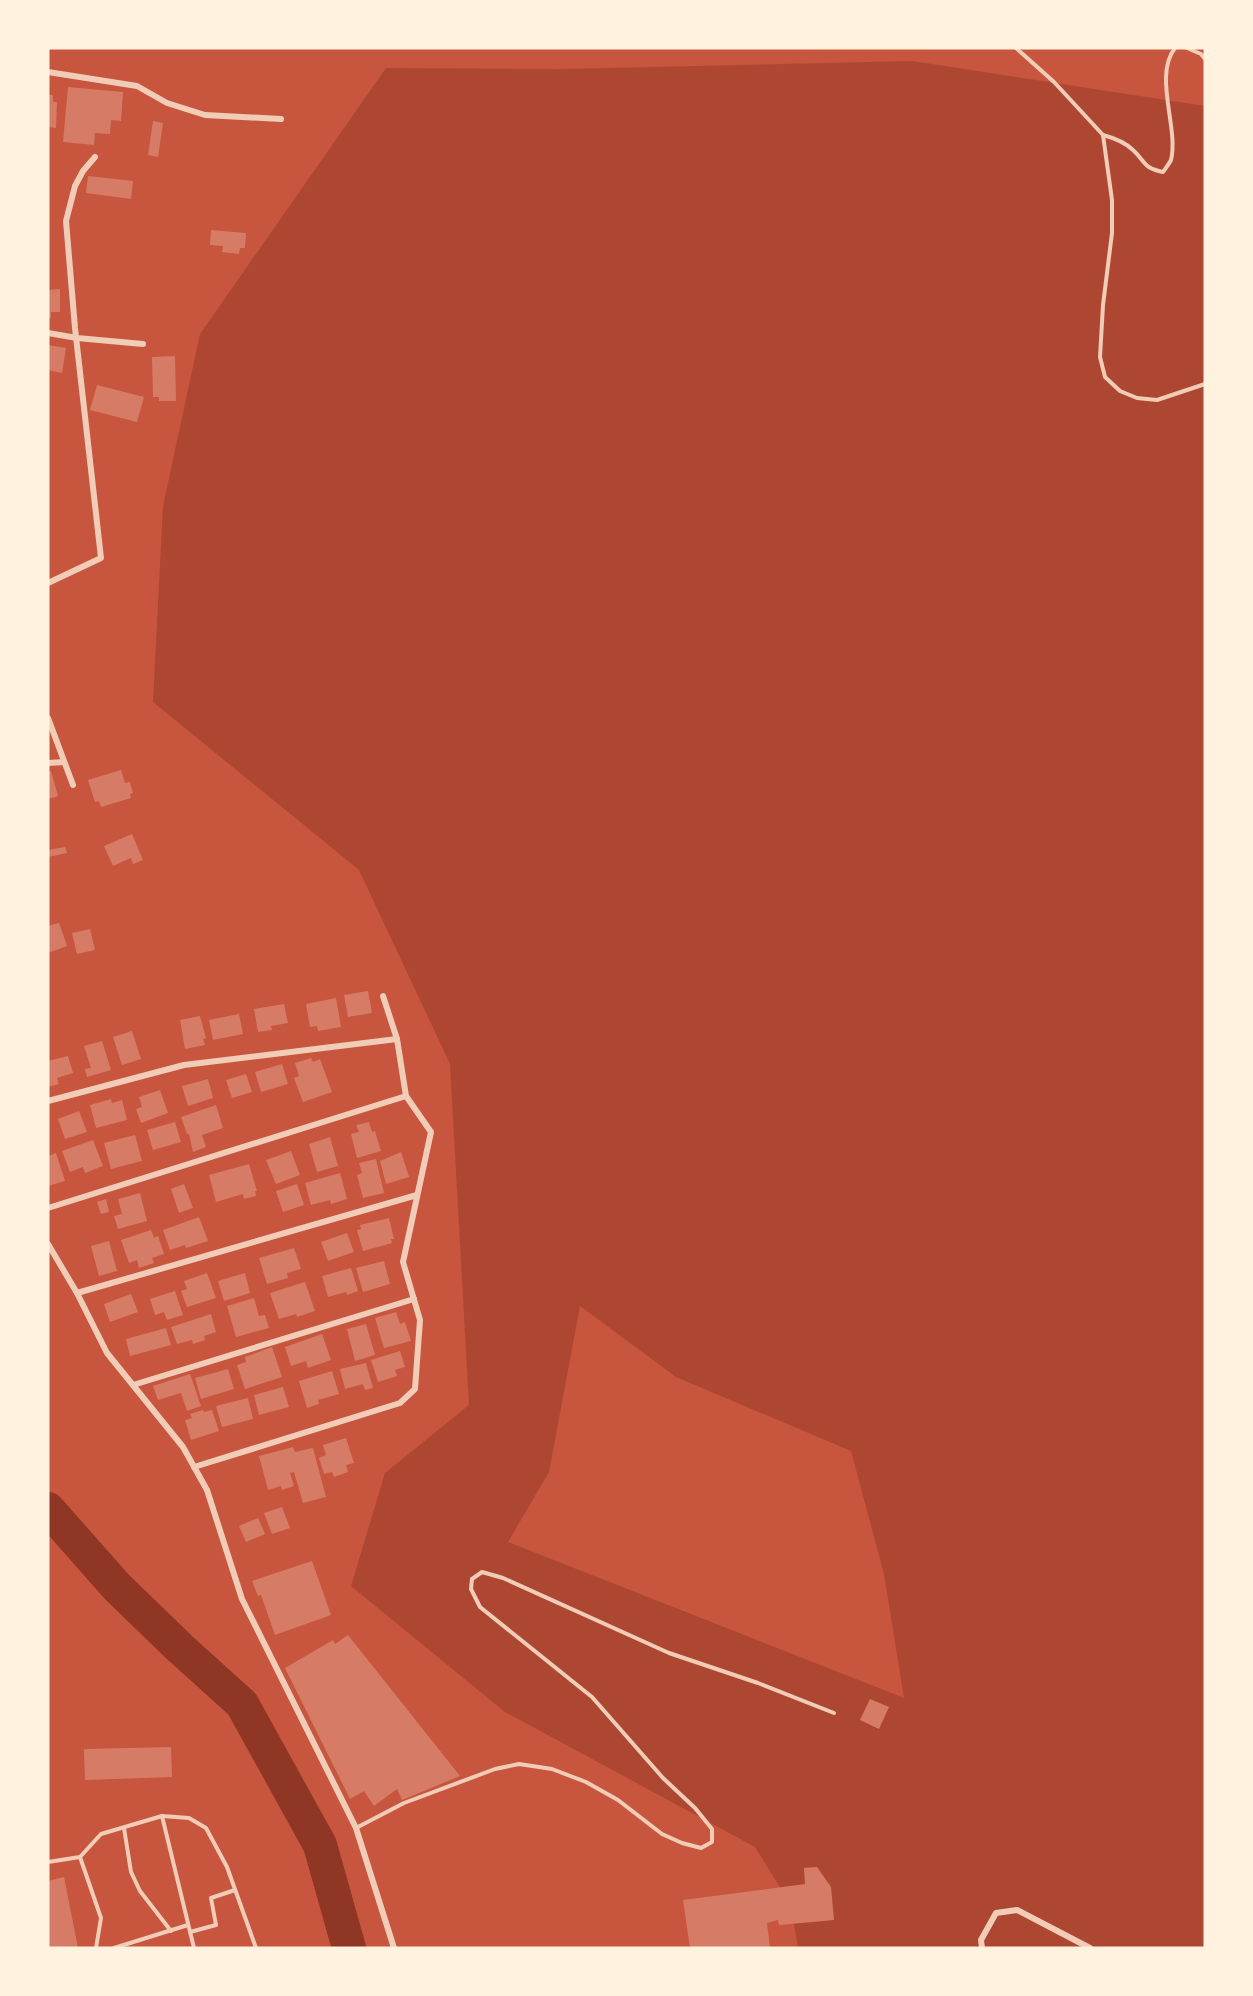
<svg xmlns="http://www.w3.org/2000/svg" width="1253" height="1996" viewBox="0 0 1253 1996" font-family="'PT Sans Narrow',sans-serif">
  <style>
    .green { fill: #ae4732; fill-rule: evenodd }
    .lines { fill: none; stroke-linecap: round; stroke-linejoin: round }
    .river { stroke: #8f3625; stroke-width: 34 }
    .building { fill: #d67c66 }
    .service { stroke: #f1ccb7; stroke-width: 4 }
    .minor { stroke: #f1ccb7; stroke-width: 6 }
  </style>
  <rect width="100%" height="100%" fill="#c8553d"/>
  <!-- green -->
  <path class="green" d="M 912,61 L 1205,106 L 1205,1948 L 798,1948 L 791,1905 L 755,1847 L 505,1712 L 351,1586 L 385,1473 L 469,1405 L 450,1064 L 359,870 L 153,702 L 163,506 L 200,334 L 386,68 L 562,69 ZM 580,1306 L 676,1377 L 851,1451 L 884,1574 L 904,1698 L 508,1542 L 549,1472 Z"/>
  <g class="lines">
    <!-- river -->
    <polyline class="river" points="48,1509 117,1587 180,1648 242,1704 320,1845 349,1948"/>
  </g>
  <!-- building -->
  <g class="building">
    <polygon points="68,87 123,92 121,121 111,120 110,134 95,133 94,145 63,142"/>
    <polygon points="48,95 53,95 53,102 57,102 56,128 48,127"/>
    <polygon points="153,121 163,123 158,157 148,155"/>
    <polygon points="88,176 133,181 131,199 86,193"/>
    <polygon points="211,230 246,233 245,248 240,248 239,254 222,252 223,246 210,245"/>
    <polygon points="60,289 60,312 51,312 51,318 48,318 48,290"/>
    <polygon points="48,345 66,348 62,373 48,370"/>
    <polygon points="175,356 176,401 159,401 159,397 153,397 152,357"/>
    <polygon points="97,385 144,397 137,422 90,410"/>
    <polygon points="121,770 125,783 130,782 133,793 130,794 131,798 101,807 99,801 95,802 88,780"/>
    <polygon points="51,771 58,796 48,799 48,772"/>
    <polygon points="132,834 143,860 133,864 131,858 113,866 104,846"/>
    <polygon points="65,847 67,853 48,857 48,850"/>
    <polygon points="59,923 67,946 48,953 48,926"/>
    <polygon points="90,929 95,950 77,954 72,933"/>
    <polygon points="368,991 372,1013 348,1017 344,995"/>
    <polygon points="336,998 341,1027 318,1031 317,1026 310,1027 306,1004"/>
    <polygon points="284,1004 288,1023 271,1026 272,1030 258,1032 254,1009"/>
    <polygon points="239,1014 243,1034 213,1040 209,1020"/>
    <polygon points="200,1016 206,1038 203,1039 205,1045 185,1049 180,1020"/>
    <polygon points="132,1031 141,1059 122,1065 113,1037"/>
    <polygon points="102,1041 111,1070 87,1077 85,1069 91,1068 84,1046"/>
    <polygon points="68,1056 73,1073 57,1078 59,1084 48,1087 48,1061"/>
    <polygon points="311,1058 313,1062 320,1059 332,1092 303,1102 294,1078 299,1076 295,1063"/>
    <polygon points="282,1064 288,1084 261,1092 255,1072"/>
    <polygon points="246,1074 252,1092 232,1098 226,1080"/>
    <polygon points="208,1079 213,1098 188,1106 182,1086"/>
    <polygon points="160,1090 168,1113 141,1123 136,1109 142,1107 139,1097"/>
    <polygon points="111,1099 112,1103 122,1100 127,1120 96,1128 90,1105"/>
    <polygon points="216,1105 223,1128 202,1135 206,1147 193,1152 189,1134 187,1134 181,1117"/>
    <polygon points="79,1111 87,1132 65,1139 58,1119"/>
    <polygon points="175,1122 181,1142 153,1150 147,1130"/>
    <polygon points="369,1122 372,1132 375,1131 381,1151 357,1158 351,1134 359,1132 356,1125"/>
    <polygon points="135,1135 142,1161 111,1169 104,1143"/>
    <polygon points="330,1137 338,1166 317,1172 309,1144"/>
    <polygon points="93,1140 103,1166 85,1173 83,1167 70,1172 62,1151"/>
    <polygon points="291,1151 300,1175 276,1184 266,1160"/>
    <polygon points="401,1152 409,1177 386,1184 380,1161"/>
    <polygon points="56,1153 65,1181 48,1186 48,1156"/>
    <polygon points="376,1159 384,1193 363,1198 357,1175 362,1173 359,1163"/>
    <polygon points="249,1164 257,1191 255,1191 256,1196 244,1199 243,1194 216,1202 209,1175"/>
    <polygon points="340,1173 347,1199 331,1204 330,1200 311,1205 305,1183"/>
    <polygon points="184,1184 193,1208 179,1213 171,1189"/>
    <polygon points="297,1184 304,1205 283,1212 276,1191"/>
    <polygon points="140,1193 147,1221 118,1229 114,1216 122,1214 118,1199"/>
    <polygon points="106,1199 109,1212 101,1214 97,1202"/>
    <polygon points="199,1217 208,1241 186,1248 185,1245 170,1250 163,1230"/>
    <polygon points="389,1218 394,1239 391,1239 392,1243 363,1251 357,1230 361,1229 360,1225"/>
    <polygon points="151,1230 154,1238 158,1236 164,1254 152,1258 154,1263 139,1268 137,1260 129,1263 121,1240"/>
    <polygon points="347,1233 354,1252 328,1261 321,1242"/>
    <polygon points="109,1241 117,1271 99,1276 91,1246"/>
    <polygon points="294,1248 301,1269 287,1273 288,1278 267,1284 259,1258"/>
    <polygon points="384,1261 390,1284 363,1292 356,1268"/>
    <polygon points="351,1268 358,1291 347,1295 346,1292 328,1297 322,1276"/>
    <polygon points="207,1273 216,1298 187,1307 181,1291 187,1289 184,1281"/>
    <polygon points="245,1273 250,1293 224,1301 218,1281"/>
    <polygon points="305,1282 315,1311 297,1317 296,1314 279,1319 270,1293"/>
    <polygon points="175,1291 183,1315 167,1320 164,1312 155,1315 150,1299"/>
    <polygon points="131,1294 138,1312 110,1322 104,1304"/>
    <polygon points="254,1298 259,1316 265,1315 269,1328 236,1337 227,1306"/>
    <polygon points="396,1312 400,1324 405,1322 411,1341 384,1348 375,1318"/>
    <polygon points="211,1314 216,1332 204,1336 205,1340 193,1344 192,1340 177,1344 171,1327"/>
    <polygon points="366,1324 375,1355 355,1361 347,1329"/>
    <polygon points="166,1328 171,1345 130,1356 126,1339"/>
    <polygon points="322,1334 331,1360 308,1368 306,1361 291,1366 285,1347"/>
    <polygon points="272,1347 282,1377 245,1389 237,1365 246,1362 245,1357"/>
    <polygon points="400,1351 405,1367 395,1370 397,1376 378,1382 371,1360"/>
    <polygon points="366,1363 373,1388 365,1390 363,1384 345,1389 340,1369"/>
    <polygon points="228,1369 234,1389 201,1399 195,1378"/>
    <polygon points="332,1371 339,1394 318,1400 319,1404 307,1408 299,1381"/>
    <polygon points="190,1374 201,1406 187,1411 181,1393 158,1400 153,1386"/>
    <polygon points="283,1387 289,1407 259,1415 254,1395"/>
    <polygon points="248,1398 253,1419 222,1427 216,1406"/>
    <polygon points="203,1410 204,1412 212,1410 219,1431 191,1440 185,1420 192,1418 190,1414"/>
    <polygon points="346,1438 354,1463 346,1465 348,1472 334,1477 332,1472 324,1474 319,1458 326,1455 323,1445"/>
    <polygon points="293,1447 295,1452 313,1448 326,1497 303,1503 294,1472 290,1473 294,1486 282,1490 281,1486 268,1490 259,1456"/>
    <polygon points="282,1507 290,1528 272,1534 264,1513"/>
    <polygon points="258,1518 265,1534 246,1542 239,1526"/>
    <polygon points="312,1561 331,1615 275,1635 261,1595 258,1596 252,1581"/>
    <polygon points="348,1635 460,1776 402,1800 397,1789 374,1806 364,1791 350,1799 285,1668 333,1640 335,1644"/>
    <polygon points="870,1699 889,1707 879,1729 860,1720"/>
    <polygon points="171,1747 172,1777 85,1780 84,1749"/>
    <polygon points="817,1867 831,1887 834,1920 779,1925 778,1920 767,1923 770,1948 690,1948 683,1900 805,1884 804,1868"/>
    <polygon points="64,1877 78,1948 48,1948 48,1881"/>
  </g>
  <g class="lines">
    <!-- service -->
    <g class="service">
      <polyline points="1016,48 1054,82 1103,135 1112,200 1112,233 1103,305 1100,357 1105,377 1120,391 1137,398 1157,400 1205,384"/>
      <polyline points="1187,48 1201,54 1205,59"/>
      <path d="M 1103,135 C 1114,138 1125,142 1133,150 C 1146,162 1143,168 1163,172 C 1165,169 1169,164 1171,160 C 1179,128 1153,76 1175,48"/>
      <polyline points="162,1816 194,1948"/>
      <polyline points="124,1828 131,1872 140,1891 171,1931"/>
      <polyline points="356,1828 404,1803 495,1769 519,1764 552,1769 586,1782 618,1800 662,1834 682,1843 701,1848 712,1842 712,1829 695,1808 663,1778 592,1697 480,1607 471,1589 472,1579 482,1572 503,1578 669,1653 758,1683 834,1713"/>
      <polyline points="80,1857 101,1918 96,1948"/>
      <polyline points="48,1862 80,1857 101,1834 162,1816 189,1818 206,1828 227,1867 256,1948"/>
      <polyline points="190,1932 216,1925 211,1898 235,1890"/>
      <polyline points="114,1948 188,1925"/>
    </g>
    <!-- minor -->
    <g class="minor">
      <polyline points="48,72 137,86 167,103 205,115 281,119"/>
      <polyline points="48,333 77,338 143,344"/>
      <polyline points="48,583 101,558 75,328 66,221 75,186 83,171 95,157"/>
      <polyline points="48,718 73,785"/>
      <polyline points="48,763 64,762"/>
      <polyline points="48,1101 184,1065 397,1039"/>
      <polyline points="48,1208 406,1096"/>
      <polyline points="48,1244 77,1293 107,1353 183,1447 207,1490 242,1599 356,1828 394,1948"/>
      <polyline points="77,1293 417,1195"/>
      <polyline points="133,1385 414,1299"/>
      <polyline points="194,1467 400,1403 415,1389 420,1320 403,1262 431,1132 406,1096 397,1039 383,996"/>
      <polyline points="982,1948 981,1940 996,1913 1017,1910 1090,1948"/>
    </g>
  </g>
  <!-- border -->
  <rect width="1253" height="1996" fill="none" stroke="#fff3e0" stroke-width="99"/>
</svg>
